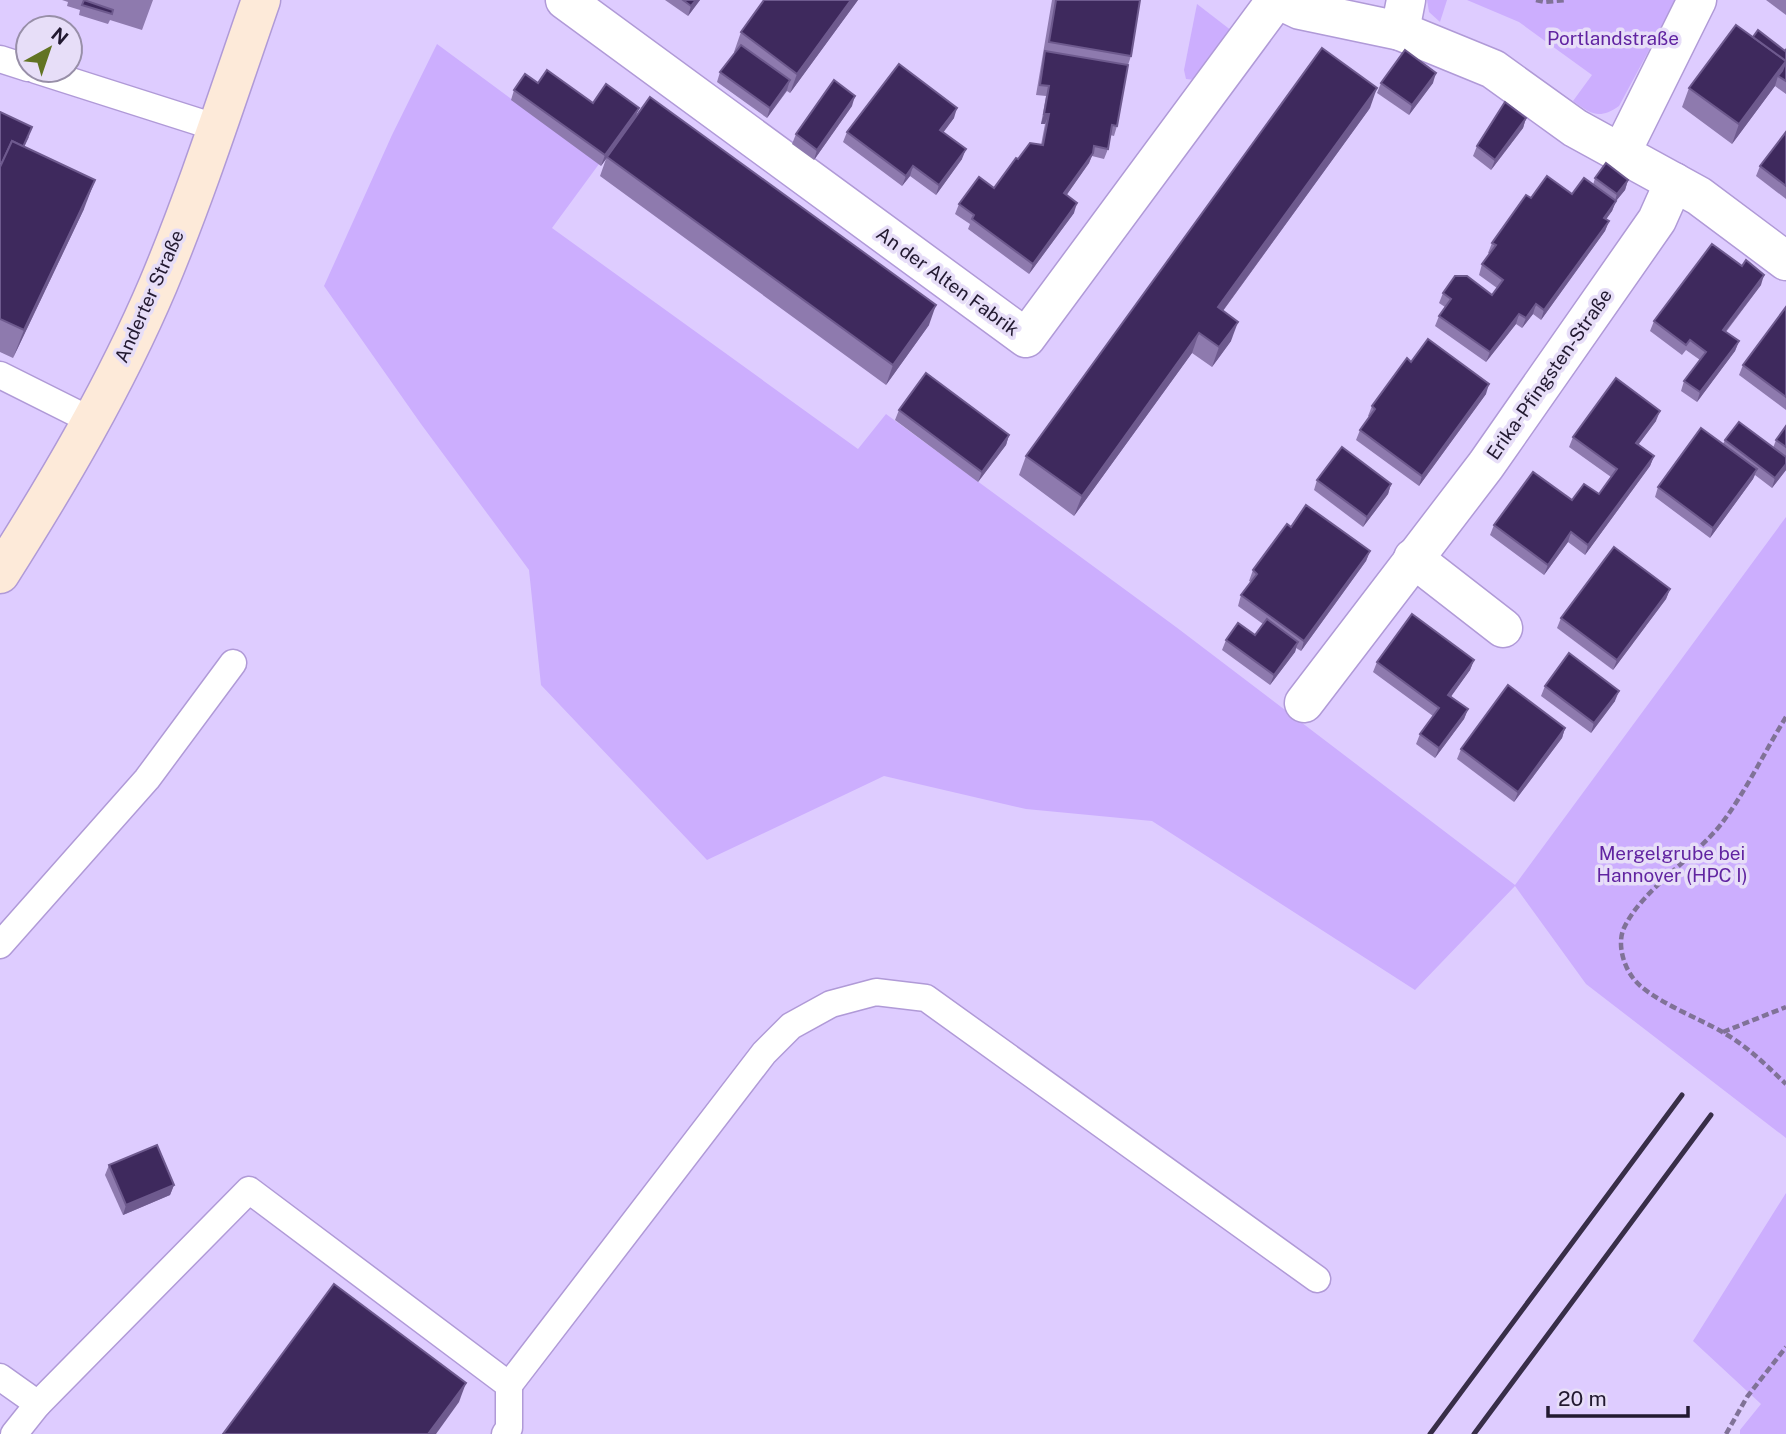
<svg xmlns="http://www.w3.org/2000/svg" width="1786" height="1434" viewBox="0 0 1786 1434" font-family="'Public Sans',sans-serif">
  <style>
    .green { fill: #ccaefe }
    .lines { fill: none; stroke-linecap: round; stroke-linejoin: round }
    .lane-casing { stroke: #b09ad7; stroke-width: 29 }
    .street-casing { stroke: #b09ad7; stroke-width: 41 }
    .secondary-casing { stroke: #b09ad7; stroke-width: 41 }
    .path { stroke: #807297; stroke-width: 4.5; stroke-dasharray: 7 3.5; stroke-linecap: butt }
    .lane { stroke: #fff; stroke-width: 26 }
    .street { stroke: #fff; stroke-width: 38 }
    .secondary { stroke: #fdead9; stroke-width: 38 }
    .rail { stroke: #382e48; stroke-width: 5 }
    .wall { fill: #8e7aae }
    .shaded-wall { fill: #6e5a8e }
    .building { fill: #3e295d; stroke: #6e5a8e; stroke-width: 2 }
    .labels { text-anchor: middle; stroke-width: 7; stroke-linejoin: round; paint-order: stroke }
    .park-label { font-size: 19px; fill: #6124a1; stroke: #e7def8 }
    .street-label { font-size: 19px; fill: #221930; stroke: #e7def8 }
  </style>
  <rect width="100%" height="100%" fill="#deccff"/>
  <!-- green -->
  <g class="green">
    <polygon points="1427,0 1447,0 1440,22 1429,12"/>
    <path d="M 1467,0 L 1676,0 L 1619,106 C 1599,120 1591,114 1573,101 L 1592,75 L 1519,22 Z"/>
    <polygon points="1197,4 1232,31 1195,80 1186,79 1184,70"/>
    <polygon points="437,44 599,164 552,228 858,449 886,414 1176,627 1515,885 1786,517 1786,1138 1586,984 1515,886 1415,990 1152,821 1026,809 884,776 707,860 541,685 529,570 421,424 324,286 392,135"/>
    <polygon points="1786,1193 1786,1434 1740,1434 1740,1430 1761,1404 1693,1341"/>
  </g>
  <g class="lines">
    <!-- lane casing -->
    <g class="lane-casing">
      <g id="lane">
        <polyline points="0,59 28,68"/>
        <polyline points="36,70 218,128"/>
        <polyline points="0,375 92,421"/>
        <polyline points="0,945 147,779 233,663"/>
        <polyline points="0,1377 38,1404 14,1434"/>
        <polyline points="509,1385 764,1053 791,1026 831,1004 876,992 926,998 1317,1279"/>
        <polyline points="38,1404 249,1190 509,1385 509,1428 505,1434"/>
      </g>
    </g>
    <!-- street casing -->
    <g class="street-casing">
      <g id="street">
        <polyline points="565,0 1026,338 1276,0"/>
        <polyline points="1279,0 1300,10 1400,31 1406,0"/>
        <polyline points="1400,31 1493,69 1575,128 1699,196 1786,261"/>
        <polyline points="1621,153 1697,0"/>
        <polyline points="1413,558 1503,628"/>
        <polyline points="1304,703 1486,465 1657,220 1674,182"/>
      </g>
    </g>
    <!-- secondary casing -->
    <g class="secondary-casing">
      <path id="secondary" d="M 0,574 C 59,481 115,386 158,285 C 197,192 228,95 261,0"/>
    </g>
    <!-- path -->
    <g class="path">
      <polyline points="1536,0 1545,2 1566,0"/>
      <path d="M 1786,717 C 1765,751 1746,791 1722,823 C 1695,858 1642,889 1624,928 C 1617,943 1623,965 1633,978 C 1648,999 1701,1019 1724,1033 C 1748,1047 1766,1065 1786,1084"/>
      <polyline points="1723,1032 1786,1007"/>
      <polyline points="1726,1434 1747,1397 1786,1347"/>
    </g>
    <!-- lane -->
    <use href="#lane" class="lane"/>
    <!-- street -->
    <use href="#street" class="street"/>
    <!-- secondary -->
    <use href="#secondary" class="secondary"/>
    <!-- rail -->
    <g class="rail">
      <polyline points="1430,1434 1682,1095"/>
      <polyline points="1474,1434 1711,1115"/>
    </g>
  </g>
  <!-- wall -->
  <g class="wall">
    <polygon points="62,0 153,0 142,30 110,20 108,24 79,15 80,10 67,6 68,2"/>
    <polygon points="665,0 700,0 688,16"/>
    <polygon points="764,0 858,0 790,93 787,91 767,118 717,82 720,72 735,53 734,52 741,32"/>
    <polygon points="1052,0 1140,0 1131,56 1128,65 1117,126 1114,136 1110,135 1108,149 1104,159 1092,156 1089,163 1067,194 1074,213 1029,274 968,229 970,224 955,214 959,204 994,188 1018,159 1041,145 1045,124 1041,124 1046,96 1036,95"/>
    <polygon points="1766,0 1786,0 1786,15"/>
    <polygon points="1753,37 1785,51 1786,49 1786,94 1775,86 1732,144 1682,107 1689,88"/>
    <polygon points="538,83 635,118 929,325 886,385 600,176 606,159 601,166 511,100 514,90"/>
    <polygon points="1381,83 1433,83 1409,115 1377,93"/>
    <polygon points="852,106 814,160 792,144 796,134"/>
    <polygon points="1370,108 1223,311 1231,341 1212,367 1192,353 1074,516 1019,475 1026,456"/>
    <polygon points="0,112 29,137 24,147 84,209 13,358 0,352"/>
    <polygon points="954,118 943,132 962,159 936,195 910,176 902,186 843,142 847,132"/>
    <polygon points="1526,118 1523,128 1491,170 1473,156 1477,146"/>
    <polygon points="1786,132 1786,199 1756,176 1760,166"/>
    <polygon points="1595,178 1628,180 1625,190 1616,201 1612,211 1606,219 1609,221 1605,231 1541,320 1533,314 1522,328 1516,324 1486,362 1435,326 1439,316 1445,307 1439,303 1443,293 1492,295 1497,288 1479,275 1482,264 1490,254 1488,253 1492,243 1531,198 1572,194 1593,185"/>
    <polygon points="1761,285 1726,332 1739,341 1735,351 1697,402 1681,391 1684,381 1700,360 1686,350 1682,355 1650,331 1654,321"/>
    <polygon points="1786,307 1786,410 1739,375 1743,365"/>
    <polygon points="1411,362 1486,394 1419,486 1356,440 1360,430 1370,417 1368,416 1372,406"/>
    <polygon points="899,410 1009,435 1006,445 978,482 895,420"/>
    <polygon points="1656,421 1638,445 1654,456 1650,466 1585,555 1568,542 1544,575 1490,535 1494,525 1572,500 1599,494 1611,477 1569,447 1573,437"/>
    <polygon points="1786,426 1786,470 1772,488 1755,475 1753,479 1710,538 1655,497 1658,487 1723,444 1725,440 1773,448 1776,440"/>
    <polygon points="1317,480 1391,484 1388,494 1363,527 1314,490"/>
    <polygon points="1291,527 1370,551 1366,561 1301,651 1296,648 1295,652 1270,685 1222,650 1226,640 1255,635 1263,624 1238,606 1241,595 1251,582 1249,581 1253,570"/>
    <polygon points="1670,589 1666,599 1613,670 1557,628 1561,618"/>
    <polygon points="1474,660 1470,670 1451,696 1468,709 1464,719 1435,758 1416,744 1420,734 1433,716 1373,672 1377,662"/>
    <polygon points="1545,686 1615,701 1591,733 1541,696"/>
    <polygon points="1565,728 1562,738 1514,802 1457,759 1461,749"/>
    <polygon points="109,1165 174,1185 170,1195 123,1215 105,1175"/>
  </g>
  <!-- shaded-wall -->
  <g class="shaded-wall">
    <polygon points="696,0 700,0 688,16 691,6"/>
    <polygon points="851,0 858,0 790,93 797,74"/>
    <polygon points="1786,61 1780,77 1778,76 1775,86 1732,144 1739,124"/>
    <polygon points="1436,73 1433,83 1409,115 1412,105"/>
    <polygon points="790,80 787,90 767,118 770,108"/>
    <polygon points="1377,88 1370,108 1211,327 1218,307"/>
    <polygon points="855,96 852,106 814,160 817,150"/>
    <polygon points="639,108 635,118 601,166 605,155"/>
    <polygon points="957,108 954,118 937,141 940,130"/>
    <polygon points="1044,114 1049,114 1045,124 1041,124"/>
    <polygon points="1526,118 1523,128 1491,170 1495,160"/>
    <polygon points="966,149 962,159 936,195 939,185"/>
    <polygon points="1093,153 1089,163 1061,203 1064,193"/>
    <polygon points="913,166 910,176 902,186 906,176"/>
    <polygon points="95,180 84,209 13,358 24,330"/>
    <polygon points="1628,180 1625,190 1616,201 1612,211 1600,228 1604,218 1614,204 1617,194"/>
    <polygon points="1077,203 1074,213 1029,274 1033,264"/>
    <polygon points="1609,221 1605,231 1541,320 1544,310"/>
    <polygon points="1764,275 1761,285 1719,340 1723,330"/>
    <polygon points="1536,304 1533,314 1522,328 1526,318"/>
    <polygon points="936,305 929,325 886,385 893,365"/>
    <polygon points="1519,314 1516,324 1486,362 1490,352"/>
    <polygon points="1238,322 1231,341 1212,367 1219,347"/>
    <polygon points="1199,333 1192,353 1074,516 1082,496"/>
    <polygon points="1739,341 1735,351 1697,402 1700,392"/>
    <polygon points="1489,384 1486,394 1419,486 1422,476"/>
    <polygon points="1660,411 1656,421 1632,453 1636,443"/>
    <polygon points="1009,435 1006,445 978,482 982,472"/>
    <polygon points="1654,456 1650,466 1585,555 1588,545"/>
    <polygon points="1786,464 1786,470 1772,488 1775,478"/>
    <polygon points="1757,469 1753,479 1710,538 1713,528"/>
    <polygon points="1391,484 1388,494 1363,527 1367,517"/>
    <polygon points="1571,532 1568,542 1544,575 1548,565"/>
    <polygon points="1370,551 1366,561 1301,651 1304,641"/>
    <polygon points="1670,589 1666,599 1613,670 1617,660"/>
    <polygon points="1298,642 1295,652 1270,685 1274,675"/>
    <polygon points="1474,660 1470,670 1445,705 1448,695"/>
    <polygon points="1619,691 1615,701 1591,733 1594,723"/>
    <polygon points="1468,709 1464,719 1435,758 1439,748"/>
    <polygon points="1565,728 1562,738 1514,802 1518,792"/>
    <polygon points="174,1185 170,1195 123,1215 126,1205"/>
    <polygon points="466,1383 459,1402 436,1434 428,1434"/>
  </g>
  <!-- building -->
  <g class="building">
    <polygon points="84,0 113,10 112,14 82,5"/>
    <polygon points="683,0 696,0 691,6"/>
    <polygon points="764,0 851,0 797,74 741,32"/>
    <polygon points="1056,0 1140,0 1131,56 1049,42"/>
    <polygon points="1736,25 1786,61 1739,124 1689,88"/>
    <polygon points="1758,30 1785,51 1786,49 1786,81 1778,76 1782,71 1786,61 1753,37"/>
    <polygon points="741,45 790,80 770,108 720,72"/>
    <polygon points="1322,48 1377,88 1218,307 1238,322 1219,347 1199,333 1082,496 1026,456"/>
    <polygon points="1405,50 1436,73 1412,105 1381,83"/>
    <polygon points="1045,51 1128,65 1117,126 1112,125 1108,149 1094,146 1093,153 1064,193 1077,203 1033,264 972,219 974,215 959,204 979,177 994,188 1016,158 1018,159 1030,143 1043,145 1049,114 1044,114 1049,86 1040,85"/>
    <polygon points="899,64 957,108 940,130 966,149 939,185 913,166 906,176 847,132"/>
    <polygon points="547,70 593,103 606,84 639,108 605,155 514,90 525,74 538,83"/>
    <polygon points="834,80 855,96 817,150 796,134"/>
    <polygon points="650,97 936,305 893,365 607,157"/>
    <polygon points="1505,102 1526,118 1495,160 1477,146"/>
    <polygon points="0,112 32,127 23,147 12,141 2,163 0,162"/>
    <polygon points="1786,132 1786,186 1760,166"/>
    <polygon points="12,141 95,180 24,330 0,319 0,167"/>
    <polygon points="1606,163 1628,180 1617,194 1595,178"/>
    <polygon points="1547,176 1572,194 1584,178 1616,201 1604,218 1609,221 1544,310 1536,304 1526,318 1519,314 1490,352 1439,316 1451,299 1443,293 1455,276 1467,276 1492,295 1503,280 1482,264 1496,245 1492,243 1526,195 1531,198"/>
    <polygon points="1712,244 1742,266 1746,260 1764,275 1723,330 1739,341 1700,392 1684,381 1706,352 1690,340 1686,345 1654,321"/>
    <polygon points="1786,307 1786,397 1743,365"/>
    <polygon points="1428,339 1489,384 1422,476 1360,430 1375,409 1372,406 1407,358 1411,362"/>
    <polygon points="926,373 1009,435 982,472 899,410"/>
    <polygon points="1616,378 1660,411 1636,443 1654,456 1588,545 1571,532 1548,565 1494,525 1533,472 1572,500 1584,484 1599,494 1617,469 1573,437"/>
    <polygon points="1739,422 1786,457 1786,464 1775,478 1725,440"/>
    <polygon points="1786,426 1786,447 1776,440"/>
    <polygon points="1701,428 1757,469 1713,528 1658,487"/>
    <polygon points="1342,447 1391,484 1367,517 1317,480"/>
    <polygon points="1306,505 1370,551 1304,641 1241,595 1257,574 1253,570 1287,524 1291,527"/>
    <polygon points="1614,547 1670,589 1617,660 1561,618"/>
    <polygon points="1412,614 1474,660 1448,695 1468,709 1439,748 1420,734 1439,708 1377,662"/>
    <polygon points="1267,619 1298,642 1274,675 1226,640 1238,623 1255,635"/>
    <polygon points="1569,653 1619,691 1594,723 1545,686"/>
    <polygon points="1508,685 1565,728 1518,792 1461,749"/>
    <polygon points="157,1145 174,1185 126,1205 109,1165"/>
    <polygon points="334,1284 466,1383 428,1434 223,1434"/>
  </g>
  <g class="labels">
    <!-- park labels -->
    <g class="park-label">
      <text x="1613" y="45">Portlandstraße</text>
      <text x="1672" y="860">Mergelgrube bei<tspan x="1672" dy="22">Hannover (HPC I)</tspan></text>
    </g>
    <!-- street labels -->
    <g class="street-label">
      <text transform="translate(948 281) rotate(36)" y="7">An der Alten Fabrik</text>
      <text transform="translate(149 296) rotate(-66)" y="7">Anderter Straße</text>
      <text transform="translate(1549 374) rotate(-55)" y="7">Erika-Pfingsten-Straße</text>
    </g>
  </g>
  <!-- north arrow -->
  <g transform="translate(49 49) rotate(40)"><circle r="33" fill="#e7def8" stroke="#988fa8" stroke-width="2"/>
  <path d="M0-5L12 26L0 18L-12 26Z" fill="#627423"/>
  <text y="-10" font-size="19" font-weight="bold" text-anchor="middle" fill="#221930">N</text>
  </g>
  <!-- scale -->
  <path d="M1548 1406v10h140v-10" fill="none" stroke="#221930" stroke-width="3.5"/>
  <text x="1558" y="1406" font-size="21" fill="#221930" stroke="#e7def8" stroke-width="5" paint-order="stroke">20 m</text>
</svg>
